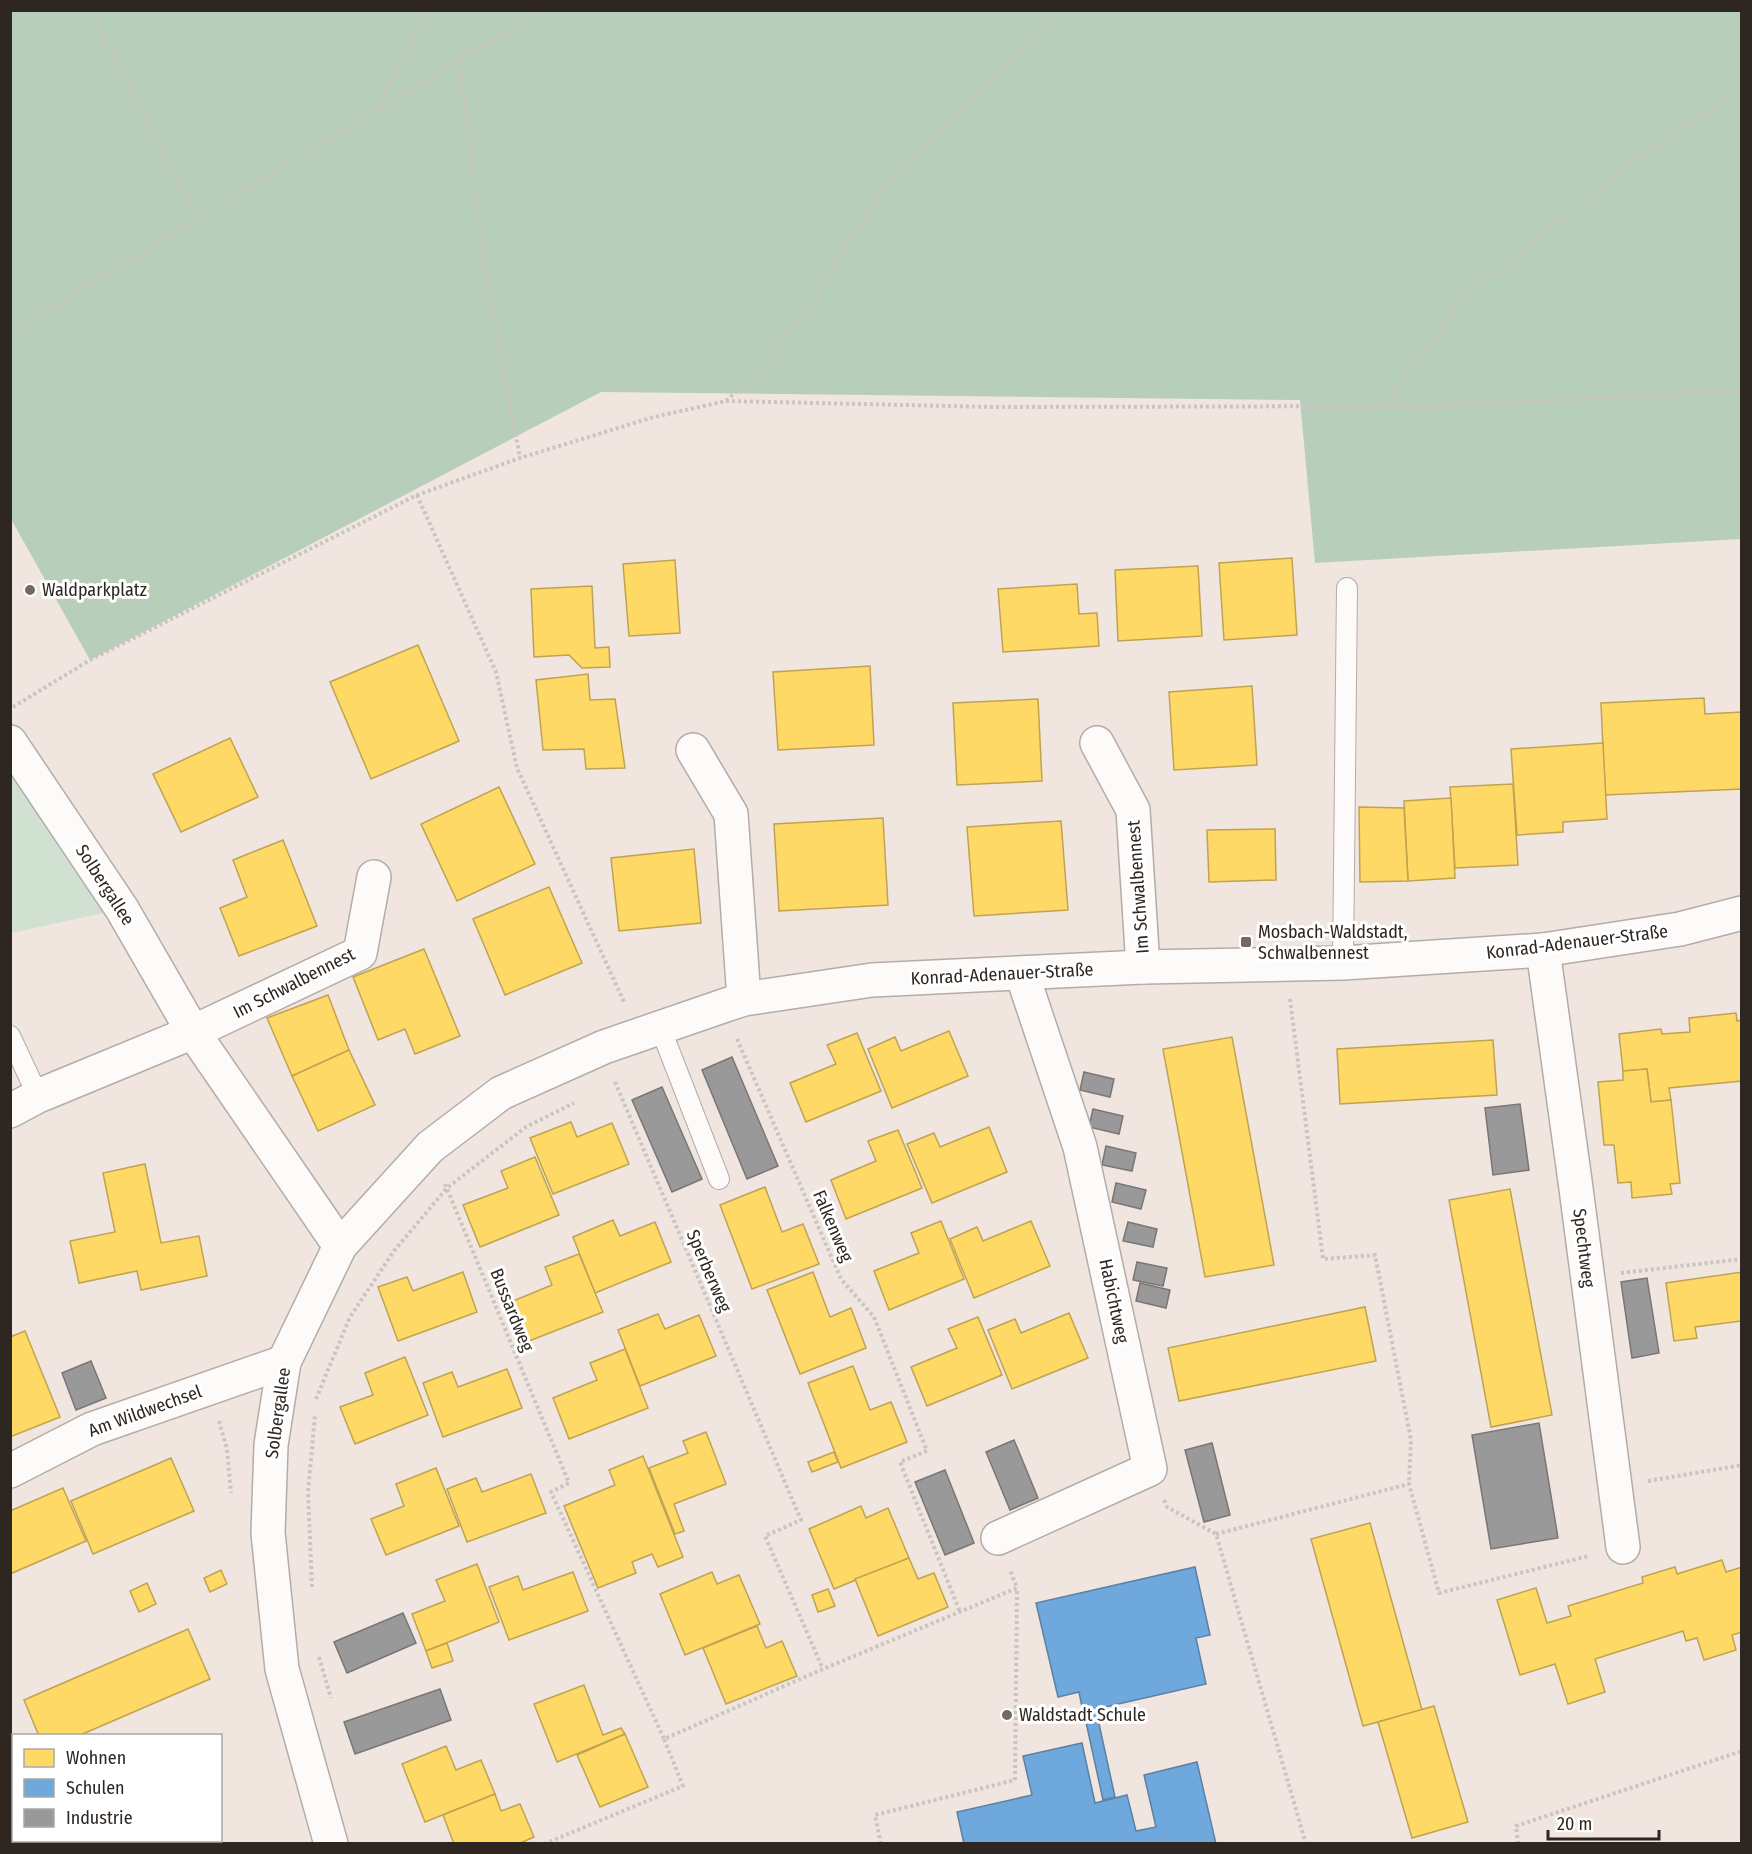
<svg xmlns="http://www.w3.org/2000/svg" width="1752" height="1854" viewBox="0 0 1752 1854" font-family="'Fira Sans Condensed',sans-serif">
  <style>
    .green { fill: #d0e0d1 }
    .forest { fill: #b7cebb }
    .homes { fill: #ffd966; stroke: #c0a351; stroke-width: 1.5 }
    .schools { fill: #6fa8dc; stroke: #5b81a4; stroke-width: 1.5 }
    .industry { fill: #999; stroke: #797675; stroke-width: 1.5 }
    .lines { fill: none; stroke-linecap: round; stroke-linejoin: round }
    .lane-casing { stroke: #b4aca6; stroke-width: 22 }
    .street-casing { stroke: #b4aca6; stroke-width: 36 }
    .path { stroke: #c9c5c3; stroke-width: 4; stroke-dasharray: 3 3; stroke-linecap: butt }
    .lane { stroke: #fdfbfa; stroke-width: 20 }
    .street { stroke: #fdfbfa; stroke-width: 33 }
    .poi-dot { fill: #716964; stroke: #fff; stroke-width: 2 }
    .labels { text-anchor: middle; stroke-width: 6; stroke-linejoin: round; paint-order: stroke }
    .poi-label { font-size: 18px; fill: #2d2621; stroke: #fff; text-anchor: start }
    .street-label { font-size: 18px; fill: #2d2621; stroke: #fff }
  </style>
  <rect width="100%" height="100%" fill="#f0e5df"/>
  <!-- green -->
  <polygon class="green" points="11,742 122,909 11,933"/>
  <!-- forest -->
  <polygon class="forest" points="10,11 1741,11 1741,539 1315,563 1300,400 601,392 90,660 11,519"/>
  <!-- homes -->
  <g class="homes">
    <polygon points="1292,558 1297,635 1224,640 1219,563"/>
    <polygon points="675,560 680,633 629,636 623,564"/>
    <polygon points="1198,566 1202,636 1118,641 1115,570"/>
    <polygon points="1077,584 1079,614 1097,613 1099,646 1003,652 998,589"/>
    <polygon points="592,586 595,648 609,647 610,667 582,668 569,655 534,657 531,589"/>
    <polygon points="418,645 459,741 371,779 330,682"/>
    <polygon points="870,666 874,745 778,750 773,672"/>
    <polygon points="588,674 590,700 615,699 625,768 586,769 584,749 543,750 536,680"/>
    <polygon points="1252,686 1257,765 1174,770 1169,692"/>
    <polygon points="1704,698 1705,714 1742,712 1742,789 1605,795 1601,703"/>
    <polygon points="1038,699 1042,781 957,785 953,703"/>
    <polygon points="230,738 258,797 181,832 153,774"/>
    <polygon points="1603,743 1607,819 1563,822 1563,832 1517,835 1511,749"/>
    <polygon points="1513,784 1518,865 1455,868 1450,787"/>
    <polygon points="499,787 535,864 457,901 421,824"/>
    <polygon points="1451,798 1455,878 1408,881 1404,801"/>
    <polygon points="1359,807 1404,808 1408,881 1360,882"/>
    <polygon points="883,818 888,905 779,911 774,824"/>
    <polygon points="1061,821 1068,910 974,916 967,827"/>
    <polygon points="1275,829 1276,880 1209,882 1207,830"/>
    <polygon points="283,840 317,926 239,956 220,908 247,897 233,860"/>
    <polygon points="694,849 701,923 619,931 611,858"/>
    <polygon points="549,887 582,963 505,995 473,919"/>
    <polygon points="424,949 460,1036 415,1054 405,1029 378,1040 353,977"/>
    <polygon points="328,995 349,1050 292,1076 267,1018"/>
    <polygon points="1736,1013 1737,1021 1742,1020 1742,1081 1669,1088 1671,1100 1651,1102 1647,1069 1623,1071 1619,1034 1661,1029 1662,1034 1690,1032 1689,1018"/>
    <polygon points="949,1031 968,1076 892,1108 868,1049 895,1037 901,1051"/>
    <polygon points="857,1033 881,1091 806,1122 790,1083 836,1064 827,1045"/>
    <polygon points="1232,1037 1274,1265 1205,1277 1163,1049"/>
    <polygon points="1493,1040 1497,1095 1340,1104 1337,1049"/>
    <polygon points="349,1050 375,1105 318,1131 292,1076"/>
    <polygon points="1647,1069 1651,1102 1671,1100 1680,1183 1670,1184 1672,1194 1632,1198 1631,1182 1618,1183 1614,1145 1604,1145 1598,1082 1623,1080 1623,1071"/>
    <polygon points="571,1122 577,1137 612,1123 629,1164 553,1194 530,1138"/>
    <polygon points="989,1127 1007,1172 932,1203 907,1144 934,1133 940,1147"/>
    <polygon points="898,1130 922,1188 846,1219 831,1180 876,1161 868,1141"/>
    <polygon points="535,1157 559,1215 480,1247 463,1205 508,1188 501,1171"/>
    <polygon points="145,1164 161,1243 199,1236 207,1276 141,1290 137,1271 79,1283 70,1241 115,1232 103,1173"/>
    <polygon points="765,1187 782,1232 803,1224 819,1264 752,1289 720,1205"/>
    <polygon points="1510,1189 1552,1415 1491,1427 1449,1200"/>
    <polygon points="613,1220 620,1236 655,1222 671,1262 595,1293 573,1237"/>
    <polygon points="941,1221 964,1279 889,1310 874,1271 919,1253 911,1233"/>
    <polygon points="1031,1221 1050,1266 974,1298 950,1239 977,1227 983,1241"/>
    <polygon points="579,1254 603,1312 524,1343 508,1303 552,1285 545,1267"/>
    <polygon points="463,1272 477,1312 398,1341 378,1287 407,1277 413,1291"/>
    <polygon points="813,1272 830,1317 851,1308 866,1348 800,1374 767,1290"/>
    <polygon points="1742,1272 1742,1326 1741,1321 1695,1327 1697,1338 1674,1341 1666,1283"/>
    <polygon points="1365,1307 1376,1361 1179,1401 1168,1348"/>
    <polygon points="1069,1313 1088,1358 1012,1389 988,1330 1015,1319 1021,1333"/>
    <polygon points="658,1314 665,1329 699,1315 716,1356 640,1386 618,1330"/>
    <polygon points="978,1317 1002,1375 927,1406 911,1367 957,1348 948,1329"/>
    <polygon points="25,1331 60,1417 10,1437 10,1337"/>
    <polygon points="625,1349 648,1408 569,1439 553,1398 597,1380 590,1363"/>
    <polygon points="405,1357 428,1415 355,1444 340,1407 373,1395 365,1373"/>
    <polygon points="853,1366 870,1410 891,1402 907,1442 841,1468 808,1383"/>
    <polygon points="507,1369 522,1408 443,1437 423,1383 452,1372 458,1387"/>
    <polygon points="706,1432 726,1484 674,1504 684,1531 675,1534 649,1468 688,1453 683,1441"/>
    <polygon points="834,1452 838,1462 812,1472 808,1462"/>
    <polygon points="643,1456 683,1557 658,1567 652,1554 632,1562 636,1573 598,1588 564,1506 615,1485 609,1470"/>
    <polygon points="171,1458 194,1511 93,1554 71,1501"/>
    <polygon points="436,1468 459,1526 386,1555 371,1519 404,1506 396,1484"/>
    <polygon points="531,1474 546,1513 467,1542 447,1489 476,1478 482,1492"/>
    <polygon points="63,1488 86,1541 10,1574 10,1511"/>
    <polygon points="861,1506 866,1518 888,1508 909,1558 834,1589 809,1529"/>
    <polygon points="1370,1523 1422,1710 1363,1726 1311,1539"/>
    <polygon points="909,1558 918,1579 934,1573 948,1607 878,1636 855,1579"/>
    <polygon points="1722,1560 1726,1572 1742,1567 1742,1632 1732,1635 1736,1650 1704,1660 1697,1638 1686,1641 1683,1631 1595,1659 1605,1692 1568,1704 1555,1664 1520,1675 1497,1600 1536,1588 1547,1623 1571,1616 1568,1606 1643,1583 1642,1577 1675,1567 1677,1574"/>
    <polygon points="477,1564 499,1622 426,1651 412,1614 445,1601 436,1580"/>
    <polygon points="221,1570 227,1584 210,1592 204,1578"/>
    <polygon points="573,1572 588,1611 509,1640 489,1587 518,1576 523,1590"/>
    <polygon points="712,1572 717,1584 739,1575 760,1624 685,1655 660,1594"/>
    <polygon points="147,1583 156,1604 139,1612 130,1591"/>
    <polygon points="828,1589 835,1606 818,1612 812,1595"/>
    <polygon points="757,1626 766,1648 782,1641 797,1676 726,1704 703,1648"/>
    <polygon points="188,1629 210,1679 78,1736 39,1736 24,1700"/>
    <polygon points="447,1643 453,1661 432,1668 426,1651"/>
    <polygon points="584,1685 603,1735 621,1728 625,1734 557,1762 534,1704"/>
    <polygon points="1434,1706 1468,1822 1412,1838 1378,1722"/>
    <polygon points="625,1734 648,1787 600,1807 577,1755"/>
    <polygon points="446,1746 456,1770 481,1760 495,1794 425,1822 402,1764"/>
    <polygon points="495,1794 501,1811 520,1804 534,1837 518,1844 454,1844 443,1815"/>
    <polygon points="143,1840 166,1840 167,1844 145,1844"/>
  </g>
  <!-- schools -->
  <g class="schools">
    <polygon points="1195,1567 1210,1635 1196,1638 1206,1684 1083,1712 1079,1692 1058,1697 1036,1603"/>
    <polygon points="1096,1710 1115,1797 1103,1800 1084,1713"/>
    <polygon points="1082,1743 1095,1803 1127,1795 1136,1831 1156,1827 1144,1775 1197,1762 1216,1844 964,1844 957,1812 1032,1795 1023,1756"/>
  </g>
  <!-- industry -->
  <g class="industry">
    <polygon points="732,1057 778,1166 747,1179 702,1070"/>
    <polygon points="1084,1072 1114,1079 1110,1097 1080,1090"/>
    <polygon points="662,1087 702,1179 672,1192 632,1100"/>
    <polygon points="1520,1104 1529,1170 1493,1175 1485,1108"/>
    <polygon points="1093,1109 1123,1116 1119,1134 1089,1127"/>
    <polygon points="1106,1146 1136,1153 1132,1171 1102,1165"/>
    <polygon points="1116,1183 1146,1190 1141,1209 1112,1202"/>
    <polygon points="1128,1222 1157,1229 1153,1247 1123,1241"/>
    <polygon points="1137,1262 1167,1268 1163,1286 1133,1280"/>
    <polygon points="1647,1278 1659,1353 1632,1358 1621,1282"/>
    <polygon points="1140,1283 1170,1290 1166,1308 1136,1301"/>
    <polygon points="91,1361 106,1398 76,1410 62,1373"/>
    <polygon points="1539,1423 1558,1538 1491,1549 1472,1435"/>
    <polygon points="1014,1440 1038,1498 1010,1510 986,1452"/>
    <polygon points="1212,1443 1230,1515 1204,1522 1185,1450"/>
    <polygon points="945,1470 974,1543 945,1555 915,1482"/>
    <polygon points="403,1613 416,1643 347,1673 334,1642"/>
    <polygon points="440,1689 451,1720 355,1754 344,1722"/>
  </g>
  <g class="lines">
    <!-- lane casing -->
    <g class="lane-casing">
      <g id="lane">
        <polyline points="1343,963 1347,588"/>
        <polyline points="660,1027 719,1179"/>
        <polyline points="10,1036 38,1096"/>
      </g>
    </g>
    <!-- street casing -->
    <g class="street-casing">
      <g id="street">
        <polyline points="10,742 122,909 193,1032 340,1246"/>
        <polyline points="1097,743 1133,810 1143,967"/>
        <polyline points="693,750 731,814 744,999"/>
        <polyline points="1543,950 1575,1181 1623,1547"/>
        <polyline points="10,1111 38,1096 193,1032 360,953 374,877"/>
        <polyline points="10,1471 92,1429 284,1362"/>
        <polyline points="998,1538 1150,1469 1080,1147 1022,974"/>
        <polyline points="10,1801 14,1808"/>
        <polyline points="28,1840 29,1844"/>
        <polyline points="331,1844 282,1669 268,1533 271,1445 284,1362 340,1246 430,1147 501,1093 604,1047 723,1006 744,999 872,980 1143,967 1343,963 1543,950 1680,929 1742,913"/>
      </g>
    </g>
    <!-- path -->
    <g class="path">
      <polyline points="89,10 197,218"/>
      <polyline points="459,60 486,275 520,458"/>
      <polyline points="376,110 431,10"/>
      <polyline points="10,332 542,10"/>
      <polyline points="726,401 993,407 1433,406 1742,391"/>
      <polyline points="1385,407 1464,297 1623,170 1742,88"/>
      <polyline points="417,495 496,672 517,768 625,1004"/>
      <polyline points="13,707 90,660 417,495 520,458 654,417 726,401 762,368 808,309 880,190 1058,10"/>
      <polyline points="1290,999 1323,1259 1375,1255 1411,1440 1409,1484"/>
      <polyline points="737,1039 841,1279 874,1317 927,1451 900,1462 960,1612"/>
      <polyline points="615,1082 801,1520 765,1536 823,1669"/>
      <polyline points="445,1184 569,1483 551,1492 664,1739 823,1669 1017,1588 1010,1570"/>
      <polyline points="1621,1273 1742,1259"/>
      <polyline points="316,1399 350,1317 394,1251 447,1188 526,1127 574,1103"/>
      <polyline points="219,1421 227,1449 231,1493"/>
      <polyline points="1648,1481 1742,1465"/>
      <polyline points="1164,1500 1167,1507 1216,1534 1306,1844"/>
      <polyline points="1216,1534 1409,1484 1439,1593 1589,1556"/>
      <polyline points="312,1587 308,1492 315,1415"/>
      <polyline points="319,1657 331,1698"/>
      <polyline points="544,1844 683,1786 664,1739"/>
      <polyline points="881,1844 875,1815 1015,1780 1017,1588"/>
      <polyline points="1518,1844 1516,1826 1742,1751"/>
    </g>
    <!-- lane -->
    <use href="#lane" class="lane"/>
    <!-- street -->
    <use href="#street" class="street"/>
  </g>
  <!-- markers -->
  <g class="poi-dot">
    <circle cx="30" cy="590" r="6"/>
    <rect x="1240" y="936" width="12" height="12" rx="3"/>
    <circle cx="1007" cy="1715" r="6"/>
  </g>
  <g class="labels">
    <!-- poi labels -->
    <g class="poi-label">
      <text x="42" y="596">Waldparkplatz</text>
      <text x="1258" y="938">Mosbach-Waldstadt,<tspan x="1258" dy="21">Schwalbennest</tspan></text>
      <text x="1019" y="1721">Waldstadt Schule</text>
    </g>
    <!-- street labels -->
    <g class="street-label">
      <text transform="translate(105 885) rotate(57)" y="6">Solbergallee</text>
      <text transform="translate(1138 887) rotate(-94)" y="6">Im Schwalbennest</text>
      <text transform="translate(1577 942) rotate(-7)" y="6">Konrad-Adenauer-Straße</text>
      <text transform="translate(1002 974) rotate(-3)" y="6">Konrad-Adenauer-Straße</text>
      <text transform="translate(294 983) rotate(-27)" y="6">Im Schwalbennest</text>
      <text transform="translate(833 1226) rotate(67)" y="6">Falkenweg</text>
      <text transform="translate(1584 1248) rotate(83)" y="6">Spechtweg</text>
      <text transform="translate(709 1271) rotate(67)" y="6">Sperberweg</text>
      <text transform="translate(1114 1301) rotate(78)" y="6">Habichtweg</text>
      <text transform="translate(512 1310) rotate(68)" y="6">Bussardweg</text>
      <text transform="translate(145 1411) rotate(-20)" y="6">Am Wildwechsel</text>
      <text transform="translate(278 1413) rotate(-82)" y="6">Solbergallee</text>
    </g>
  </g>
  <!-- border -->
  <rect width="1752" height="1854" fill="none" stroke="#2d2621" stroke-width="24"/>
  <!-- legend -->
  <rect x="12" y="1734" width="210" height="108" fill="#ffffff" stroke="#aba8a6" stroke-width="1.5"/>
  <rect x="24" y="1749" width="30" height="18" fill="#ffd966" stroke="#aba8a6" stroke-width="1.5"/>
  <text x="66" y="1764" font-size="18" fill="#2d2621">Wohnen</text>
  <rect x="24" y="1779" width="30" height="18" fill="#6fa8dc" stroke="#aba8a6" stroke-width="1.5"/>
  <text x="66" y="1794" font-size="18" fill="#2d2621">Schulen</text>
  <rect x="24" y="1809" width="30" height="18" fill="#999999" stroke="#aba8a6" stroke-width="1.5"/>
  <text x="66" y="1824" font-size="18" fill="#2d2621">Industrie</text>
  <!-- scale -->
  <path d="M1548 1830v9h111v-9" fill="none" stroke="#2d2621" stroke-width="3"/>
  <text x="1557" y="1830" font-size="18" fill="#2d2621" stroke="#ffffff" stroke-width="4.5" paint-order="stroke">20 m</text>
</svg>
